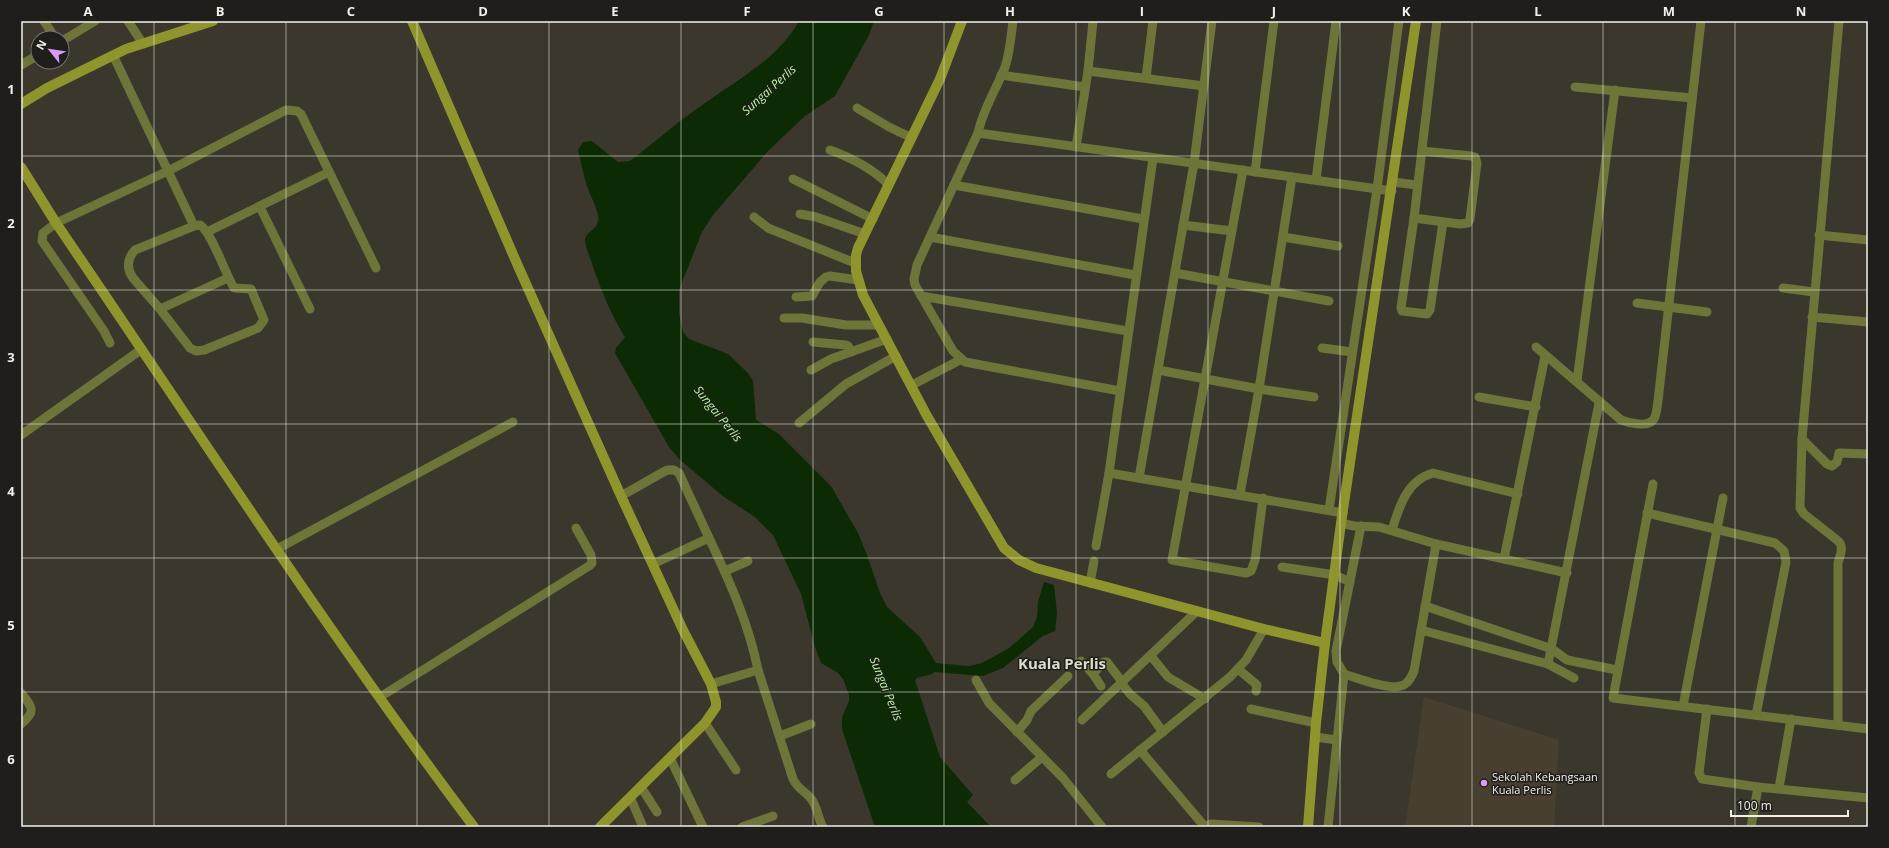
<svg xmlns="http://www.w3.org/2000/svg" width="1889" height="848" viewBox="0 0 1889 848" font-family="'Open Sans',sans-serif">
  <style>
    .built { fill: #474030 }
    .water { fill: #0c2b04 }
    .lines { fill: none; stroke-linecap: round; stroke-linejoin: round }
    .street { stroke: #6f7438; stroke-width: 9 }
    .secondary { stroke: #8f952c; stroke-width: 10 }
    .grid { fill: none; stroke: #f3f0ea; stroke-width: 1; stroke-opacity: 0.55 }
    .poi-dot { fill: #d79bf9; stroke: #201e1a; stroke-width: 1.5 }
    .labels { text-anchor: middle; stroke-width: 3; stroke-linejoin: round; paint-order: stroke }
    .poi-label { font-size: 11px; fill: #f3f0ea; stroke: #201e1a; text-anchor: start }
    .water-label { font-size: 12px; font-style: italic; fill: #aafb96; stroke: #201e1a }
    .district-label { font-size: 15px; font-weight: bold; fill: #e0dbce; stroke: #201e1a }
    .neatline { fill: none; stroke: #f3f0ea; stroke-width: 1.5 }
    .grid-label { font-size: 13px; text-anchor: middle; font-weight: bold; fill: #f3f0ea }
  </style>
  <rect width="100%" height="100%" fill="#3b372d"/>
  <!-- built -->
  <polygon class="built" points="1424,697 1559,740 1554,827 1405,827"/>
  <!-- water -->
  <path class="water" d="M 799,21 L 874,21 L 869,35 L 835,96 L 805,116 L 768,151 L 713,215 L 702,232 L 679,290 L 679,313 L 683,332 L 689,339 L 728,354 L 748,373 L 753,381 L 756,420 L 779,434 L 831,486 L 858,533 L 867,555 L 880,593 L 887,607 L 920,637 L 936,663 L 969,666 L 982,663 L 1009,648 L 1033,627 L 1037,617 L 1038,602 L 1044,582 L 1054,585 L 1057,613 L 1055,631 L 1043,636 L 1003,668 L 983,676 L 934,672 L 932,674 L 917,678 L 915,680 L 940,757 L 973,795 L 967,802 L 991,827 L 875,827 L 842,729 L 842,717 L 849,701 L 849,695 L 843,679 L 838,673 L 821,663 L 815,647 L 801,594 L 773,535 L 755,517 L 724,497 L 680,460 L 669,447 L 615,353 L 616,348 L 625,337 C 611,315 602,292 593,267 C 591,259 586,250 585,241 C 584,231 601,230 598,215 C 596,205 590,195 587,186 C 583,174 581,162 578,150 L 583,142 L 592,141 L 618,162 L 630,161 C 656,141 681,119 708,101 C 742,77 778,58 799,21 Z"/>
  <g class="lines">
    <!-- street -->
    <g class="street">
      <polyline points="44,21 55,38"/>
      <polyline points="128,21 143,44"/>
      <path d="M 1013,21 C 1011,36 1010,52 1005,67 C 996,90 983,109 978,133 L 917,265 L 914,279 L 915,285 L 953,351 L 965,362 L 1120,391"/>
      <polyline points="1437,21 1414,218 1401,308 1402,311 1427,314 1430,310 1443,222"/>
      <polyline points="62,41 95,21"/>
      <polyline points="113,55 194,226"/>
      <polyline points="21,65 38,55"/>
      <polyline points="1088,71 1204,86"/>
      <polyline points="1001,75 1085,87"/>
      <polyline points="1146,78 1153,21"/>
      <polyline points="1575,87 1692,98"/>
      <polyline points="857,108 889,127 912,138"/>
      <polyline points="978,133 1392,191"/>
      <polyline points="1076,147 1088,71 1093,21"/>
      <path d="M 830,150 C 852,158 873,169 889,185"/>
      <polyline points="1243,170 1172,560 1246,573 1251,571 1255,560 1263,498"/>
      <polyline points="1255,172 1274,21"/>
      <polyline points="793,179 873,219"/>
      <polyline points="1316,180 1336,21"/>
      <polyline points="1393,182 1417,185"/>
      <polyline points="954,185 1143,219"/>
      <polyline points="260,207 310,309"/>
      <polyline points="800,214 816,217 865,234"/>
      <polyline points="754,217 768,228 855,263"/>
      <polyline points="1414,218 1460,224 1468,223 1470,219 1477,163 1475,157 1471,156 1422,151"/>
      <path d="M 200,225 C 211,231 226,275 234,288 L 251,289 L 264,320 L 258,328 L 204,350 L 196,351 L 190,348 L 160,309 L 133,278 C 126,268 127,259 135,250 L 194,226 Z"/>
      <polyline points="1183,225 1232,231"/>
      <polyline points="207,232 329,172"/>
      <polyline points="1819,235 1868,240"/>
      <polyline points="930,237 1135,275"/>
      <polyline points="1283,237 1338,246"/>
      <polyline points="1175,273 1329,301"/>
      <polyline points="1783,288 1814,292"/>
      <polyline points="921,296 1128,331"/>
      <polyline points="796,297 812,296 820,282 826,277 830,276 858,280"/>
      <polyline points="1637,303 1707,312"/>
      <polyline points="160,309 228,278"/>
      <polyline points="1812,317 1868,322"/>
      <polyline points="784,318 802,318 846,325 879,325"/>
      <polyline points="813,342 846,345 848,346 851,352"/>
      <polyline points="110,343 104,331 42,241 43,233 56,223 168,171 286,110 297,111 301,114 376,268"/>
      <path d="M 1536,347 L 1621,420 C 1629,423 1648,428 1654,419 C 1657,414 1657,406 1658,401 L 1701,21"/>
      <polyline points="1322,348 1352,352"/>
      <polyline points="811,370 831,359 887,339"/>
      <polyline points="1158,370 1259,389 1314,397"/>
      <polyline points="1577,381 1615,90"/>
      <polyline points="912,385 960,360"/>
      <polyline points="1479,397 1536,407"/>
      <polyline points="799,423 846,384 896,356"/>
      <polyline points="21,435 142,349"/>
      <polyline points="1802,439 1827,464 1832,466 1837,462 1839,453 1868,454"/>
      <polyline points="1109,473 1343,513"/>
      <polyline points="1139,478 1194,163 1212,21"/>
      <polyline points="1653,484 1613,698 1868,729"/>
      <polyline points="1240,494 1259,389 1292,177"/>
      <polyline points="621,496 667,470 674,470 679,473 709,538 653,564"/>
      <polyline points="1329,510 1377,189 1399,21"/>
      <polyline points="1647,513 1775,543 1784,551 1786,562 1756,715"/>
      <polyline points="1341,523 1354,526 1379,527 1436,544 1567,573"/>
      <path d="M 1392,530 C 1399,507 1407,480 1433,473 L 1518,494"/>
      <path d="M 709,538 C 729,580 749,624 758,670 L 711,684"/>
      <polyline points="1096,546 1109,473 1153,158"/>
      <polyline points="277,549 513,422"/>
      <polyline points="1504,559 1545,356"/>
      <polyline points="1282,567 1335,575 1350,582"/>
      <polyline points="725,571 748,561"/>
      <polyline points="1090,583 1094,561"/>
      <polyline points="1425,606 1552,649 1567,660 1617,670"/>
      <polyline points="1421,630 1548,664 1574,678"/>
      <polyline points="1151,656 1168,677 1205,699"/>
      <polyline points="1081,661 1093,674 1104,662 1107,662 1123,683"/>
      <polyline points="1548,664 1599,403"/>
      <polyline points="1238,669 1257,685 1256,691"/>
      <path d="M 758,670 L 793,779 C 798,790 806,791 812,800 C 818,809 818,819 823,827"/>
      <polyline points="1093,674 1101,686"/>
      <path d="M 1344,674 C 1358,678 1394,693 1405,684 C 1410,681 1412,676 1414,671 L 1436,544"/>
      <polyline points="976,680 989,703 1063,778 1102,827"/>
      <polyline points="1122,684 1130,694 1144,706 1163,732"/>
      <path d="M 21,693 C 32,707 37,711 21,724"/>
      <polyline points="380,697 589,566 592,563 591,555 576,528"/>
      <polyline points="1683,706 1723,498"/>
      <polyline points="1251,709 1316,723"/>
      <polyline points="1707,709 1699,773 1702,779 1758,787 1868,798"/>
      <polyline points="1082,720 1197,611"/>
      <polyline points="705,723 736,770"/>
      <path d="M 1838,725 L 1838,563 C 1840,555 1845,546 1837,540 L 1804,514 L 1800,508 L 1802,439 L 1839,21"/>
      <polyline points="1017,732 1027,720 1031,711 1068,676"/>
      <polyline points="780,736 811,724"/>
      <polyline points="1315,737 1337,740"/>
      <polyline points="1140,750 1205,827"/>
      <polyline points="670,758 703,827"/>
      <polyline points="1111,774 1230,677 1246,660 1264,629"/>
      <polyline points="1015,780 1042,757"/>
      <polyline points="641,787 657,812"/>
      <polyline points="1779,788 1791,719"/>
      <polyline points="630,797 643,827"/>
      <polyline points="742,827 773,816"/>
      <polyline points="1205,827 1211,824 1259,827"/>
      <polyline points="1328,827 1344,674 1337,662 1336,651 1361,526"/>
      <polyline points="1751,827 1758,787"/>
    </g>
    <!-- secondary -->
    <g class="secondary">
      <polyline points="412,21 518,266 621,496 683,630 711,684 716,702 716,707 705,723 600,827"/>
      <polyline points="962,21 940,79 858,248 856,255 856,271 863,295 927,416 1004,548 1019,560 1036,568 1264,629 1325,643"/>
      <polyline points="21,104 47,88 126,49 213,21"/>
      <path d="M 21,167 L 56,223 C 194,425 327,632 474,827"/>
      <polyline points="1308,827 1316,723 1325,643 1341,523 1416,21"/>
    </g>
  </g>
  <!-- grid -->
  <path class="grid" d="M 154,21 L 154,827M 286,21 L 286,827M 417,21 L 417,827M 549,21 L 549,827M 681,21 L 681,827M 813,21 L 813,827M 944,21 L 944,827M 1076,21 L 1076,827M 1208,21 L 1208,827M 1340,21 L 1340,827M 1472,21 L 1472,827M 1603,21 L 1603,827M 1735,21 L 1735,827M 21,156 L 1868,156M 21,290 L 1868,290M 21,424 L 1868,424M 21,558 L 1868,558M 21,692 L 1868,692"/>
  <!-- markers -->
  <circle class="poi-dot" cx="1484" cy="783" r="4"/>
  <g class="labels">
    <!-- poi labels -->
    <g class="poi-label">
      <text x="1492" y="781">Sekolah Kebangsaan<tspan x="1492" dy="13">Kuala Perlis</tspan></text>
    </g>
    <!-- water labels -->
    <g class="water-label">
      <text transform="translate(769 90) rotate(-42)" y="4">Sungai Perlis</text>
      <text transform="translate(718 414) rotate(51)" y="4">Sungai Perlis</text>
      <text transform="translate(886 689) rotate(68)" y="4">Sungai Perlis</text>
    </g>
    <!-- district labels -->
    <g class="district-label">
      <text x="1062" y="669">Kuala Perlis</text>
    </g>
  </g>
  <!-- border -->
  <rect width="1889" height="848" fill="none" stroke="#201e1a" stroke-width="44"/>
  <!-- north arrow -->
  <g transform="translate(50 50) rotate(300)"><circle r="19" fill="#201e1a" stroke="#74726d"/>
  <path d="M0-3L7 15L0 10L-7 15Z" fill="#d79bf9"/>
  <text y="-6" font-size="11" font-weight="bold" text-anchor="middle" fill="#f3f0ea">N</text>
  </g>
  <!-- scale -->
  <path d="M1731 810v6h117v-6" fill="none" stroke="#f3f0ea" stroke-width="2"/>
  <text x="1737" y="810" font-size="12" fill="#f3f0ea" stroke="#201e1a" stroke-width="3" paint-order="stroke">100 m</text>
  <rect x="22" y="22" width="1845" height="804" class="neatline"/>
  <g class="grid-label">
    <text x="88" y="16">A</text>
    <text x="220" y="16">B</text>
    <text x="351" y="16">C</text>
    <text x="483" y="16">D</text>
    <text x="615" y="16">E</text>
    <text x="747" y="16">F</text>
    <text x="879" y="16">G</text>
    <text x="1010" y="16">H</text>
    <text x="1142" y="16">I</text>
    <text x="1274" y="16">J</text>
    <text x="1406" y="16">K</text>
    <text x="1538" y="16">L</text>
    <text x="1669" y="16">M</text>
    <text x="1801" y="16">N</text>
    <text x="11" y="94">1</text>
    <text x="11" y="228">2</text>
    <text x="11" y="362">3</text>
    <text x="11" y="496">4</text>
    <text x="11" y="630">5</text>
    <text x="11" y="764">6</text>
  </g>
</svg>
